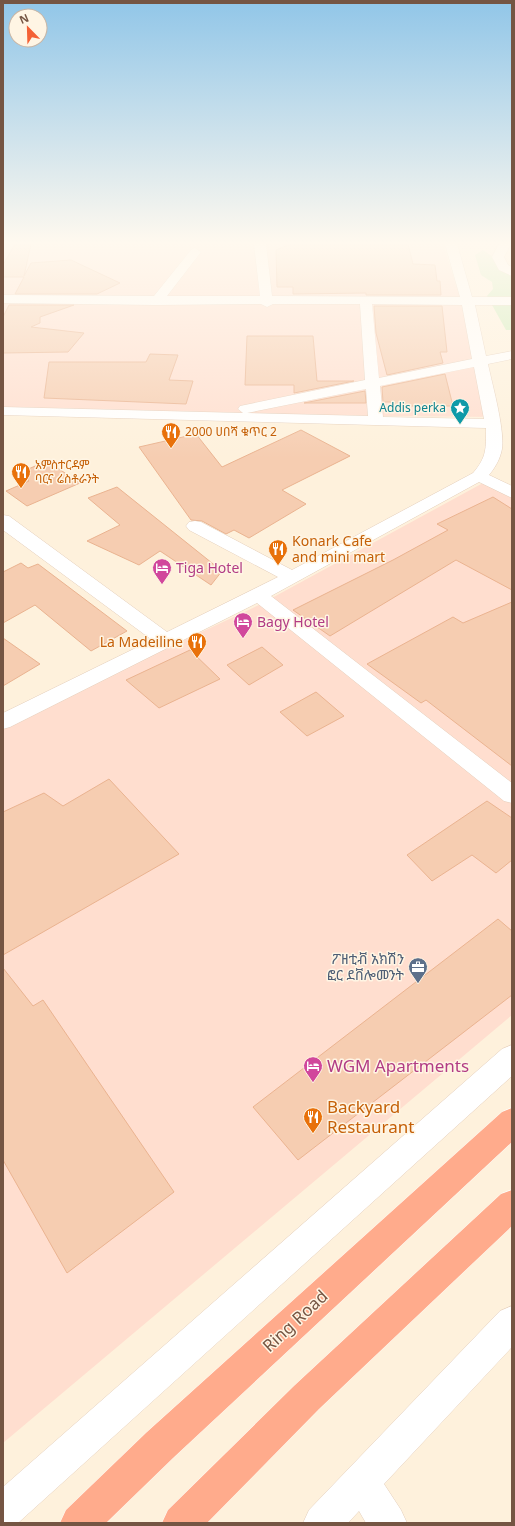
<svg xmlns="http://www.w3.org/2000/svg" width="515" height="1526" viewBox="0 0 515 1526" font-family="'Noto Sans','Noto Sans Ethiopic',sans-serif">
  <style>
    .commercial { fill: #ffdecf }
    .green { fill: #ceecba }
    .building { fill: #f6cdb1; stroke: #eab390 }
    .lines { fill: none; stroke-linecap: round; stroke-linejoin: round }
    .minor-casing { stroke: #e4cebb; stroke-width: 1 }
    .highway-casing { stroke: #fff; stroke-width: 1 }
    .minor { fill: #fff; fill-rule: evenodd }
    .highway { fill: #ffab8c; fill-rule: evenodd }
    .labels { text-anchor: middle; stroke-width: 3; stroke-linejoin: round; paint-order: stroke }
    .far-culture-label { font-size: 12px; fill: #0d838f; stroke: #fff5e4; text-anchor: end }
    .far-food-label { font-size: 12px; fill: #c56008; stroke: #fff5e4; text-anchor: start }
    .food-label { font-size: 14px; fill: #c56008; stroke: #fff5e4; text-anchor: start }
    .hotel-label { font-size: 14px; fill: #b23c85; stroke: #fff5e4; text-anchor: start }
    .service-label { font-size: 14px; fill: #4e5e75; stroke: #fff5e4; text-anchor: end }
    .near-hotel-label { font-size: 17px; fill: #b23c85; stroke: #fff5e4; text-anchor: start }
    .near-food-label { font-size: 17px; fill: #c56008; stroke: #fff5e4; text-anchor: start }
    .near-street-label { font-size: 17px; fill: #755543; stroke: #fff5e4 }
  </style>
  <rect width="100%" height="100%" fill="#fef1dc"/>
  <!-- commercial -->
  <g class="commercial">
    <polygon points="3,244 443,244 498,417 3,413"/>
    <polygon points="483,483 512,498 512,1015 3,1443 3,725 259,605"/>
  </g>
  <!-- green -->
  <polygon class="green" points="483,250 493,257 498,267 512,277 512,330 506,330 487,296 493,289 492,282 481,275 475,255"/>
  <!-- building -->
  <g class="building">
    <polygon points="15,244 31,244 24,276 31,263 71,260 120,283 97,294 15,294 24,277 3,277 3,265"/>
    <polygon points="291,244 408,244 413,264 435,265 437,281 440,281 441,295 366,295 366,293 293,294 293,287 277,287 276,250"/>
    <polygon points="9,305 74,305 40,317 40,323 31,327 84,333 68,352 3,353 3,317"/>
    <polygon points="374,306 442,306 447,352 440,352 443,363 387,375 376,333"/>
    <polygon points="247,336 313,336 317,381 354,381 294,393 294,385 245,385"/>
    <polygon points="150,354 178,355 169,380 193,381 186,404 44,398 49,362 146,362"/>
    <polygon points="445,374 453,406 392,406 391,402 383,402 382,387"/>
    <polygon points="365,391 366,403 304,403"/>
    <polygon points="301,430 350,456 282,490 306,504 249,538 234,530 226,534 202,521 191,520 139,447 196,434 222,467"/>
    <polygon points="47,461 80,483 27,506 6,491 29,481 19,473"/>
    <polygon points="117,487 222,571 211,585 160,551 139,565 87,541 120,525 88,498"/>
    <polygon points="493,497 512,509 512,590 456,560 330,636 293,610 393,560 448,530 437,524"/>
    <polygon points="21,563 28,568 38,564 127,631 91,651 35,605 3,623 3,572"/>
    <polygon points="512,602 512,766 426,700 421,703 367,664 453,617 463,623"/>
    <polygon points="3,638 40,664 3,686"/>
    <polygon points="262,647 283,665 249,685 227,665"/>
    <polygon points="190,650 220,679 159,708 126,680"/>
    <polygon points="316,692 344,716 307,736 280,712"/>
    <polygon points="109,779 179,854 3,955 3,812 44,793 63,806"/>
    <polygon points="487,801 512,818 512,860 496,873 472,855 432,881 407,855"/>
    <polygon points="498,919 512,931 512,995 298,1160 253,1107"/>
    <polygon points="3,968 33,1006 43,1000 174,1192 67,1273 3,1160"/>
  </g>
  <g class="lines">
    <!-- minor casing -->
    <g class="minor-casing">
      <g id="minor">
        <path d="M 254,244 L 266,244 L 272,296 L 460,297 L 445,244 L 457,244 L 472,297 L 512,297 L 512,305 L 475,305 L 486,356 L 512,351 L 512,359 L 488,364 C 492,384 507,436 501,453 C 499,461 494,469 489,475 L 512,486 L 512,498 L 479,482 L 271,596 L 512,783 L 512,803 L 504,801 L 257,603 L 10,727 L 3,729 L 3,713 L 152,640 L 3,530 L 3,515 L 9,516 L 167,632 L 278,577 L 189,530 L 186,526 L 189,522 L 195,521 L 201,522 L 292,570 L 473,473 C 487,457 486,448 486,428 L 3,415 L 3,407 L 243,413 L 238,409 L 240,406 L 365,380 L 360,304 L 273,304 L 267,307 L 261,304 L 156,305 L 3,303 L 3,295 L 154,296 L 191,250 L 195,248 L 201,252 L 167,296 L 260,296 ZM 372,304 L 462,305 L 472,359 L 379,378 ZM 474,367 L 484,419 L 383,417 L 380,386 ZM 366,389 L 368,416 L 247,413 Z"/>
        <polygon points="499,244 511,244 504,257 508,265 512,267 512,276 499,270 492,257"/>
        <polygon points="512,1045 512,1076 18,1523 3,1523 3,1487 502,1049"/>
        <polygon points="512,1306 512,1347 384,1484 401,1510 407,1523 366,1523 359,1511 348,1523 303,1523 309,1510 500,1311"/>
      </g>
    </g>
    <!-- highway casing -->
    <g class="highway-casing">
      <g id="highway">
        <polygon points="512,1108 512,1142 173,1458 106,1523 60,1523 66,1510 147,1432 502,1112"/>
        <polygon points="512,1190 512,1226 319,1409 207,1523 162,1523 168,1510 295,1385 501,1194"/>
      </g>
    </g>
    <!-- minor -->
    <use href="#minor" class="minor"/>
    <!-- highway -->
    <use href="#highway" class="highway"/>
  </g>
  <!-- sky -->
  <linearGradient id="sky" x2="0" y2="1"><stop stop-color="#91c6e8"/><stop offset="0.53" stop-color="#fff9ef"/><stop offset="1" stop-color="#fff9ef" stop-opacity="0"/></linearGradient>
  <rect width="515" height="458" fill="url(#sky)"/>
  <!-- icons -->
  <defs>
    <g id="sight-pin" transform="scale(1)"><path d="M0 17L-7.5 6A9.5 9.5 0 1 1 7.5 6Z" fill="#0f9aa8" stroke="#fff5e4"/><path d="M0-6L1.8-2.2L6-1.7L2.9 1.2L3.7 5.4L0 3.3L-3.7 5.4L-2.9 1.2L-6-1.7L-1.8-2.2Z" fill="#fff"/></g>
    <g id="restaurant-pin" transform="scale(1)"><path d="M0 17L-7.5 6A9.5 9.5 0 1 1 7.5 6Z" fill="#e8710a" stroke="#fff5e4"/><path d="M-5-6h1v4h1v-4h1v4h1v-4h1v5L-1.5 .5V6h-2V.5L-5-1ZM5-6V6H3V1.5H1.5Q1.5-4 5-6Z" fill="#fff"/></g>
    <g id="hotel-pin" transform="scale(1)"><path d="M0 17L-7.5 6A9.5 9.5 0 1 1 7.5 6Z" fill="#d1479c" stroke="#fff5e4"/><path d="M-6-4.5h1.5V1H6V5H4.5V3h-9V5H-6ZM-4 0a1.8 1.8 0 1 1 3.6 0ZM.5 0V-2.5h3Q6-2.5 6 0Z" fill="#fff"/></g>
    <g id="office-pin" transform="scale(1)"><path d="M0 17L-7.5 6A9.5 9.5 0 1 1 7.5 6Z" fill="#5c6f8a" stroke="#fff5e4"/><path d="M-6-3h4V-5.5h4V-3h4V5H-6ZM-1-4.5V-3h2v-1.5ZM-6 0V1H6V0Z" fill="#fff"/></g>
  </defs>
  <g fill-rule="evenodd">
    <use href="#sight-pin" x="460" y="408"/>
    <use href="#restaurant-pin" x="171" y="432"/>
    <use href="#restaurant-pin" x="21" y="472"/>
    <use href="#restaurant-pin" x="278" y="549"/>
    <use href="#hotel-pin" x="162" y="568"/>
    <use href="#hotel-pin" x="243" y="622"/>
    <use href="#restaurant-pin" x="197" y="642"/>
    <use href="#office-pin" x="418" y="967"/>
    <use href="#hotel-pin" x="313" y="1066"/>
    <use href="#restaurant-pin" x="313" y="1117"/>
  </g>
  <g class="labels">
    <!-- far-culture labels -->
    <g class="far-culture-label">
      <text x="446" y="412">Addis perka</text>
    </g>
    <!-- far-food labels -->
    <g class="far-food-label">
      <text x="185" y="436">2000 ሀበሻ ቁጥር 2</text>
      <text x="35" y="469">አምስተርዳም<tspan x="35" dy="14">ባርና ሬስቶራንት</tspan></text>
    </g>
    <!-- food labels -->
    <g class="food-label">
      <text x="292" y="546">Konark Cafe<tspan x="292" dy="16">and mini mart</tspan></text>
      <text x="183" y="647" text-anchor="end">La Madeiline</text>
    </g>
    <!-- hotel labels -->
    <g class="hotel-label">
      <text x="176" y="573">Tiga Hotel</text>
      <text x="257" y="627">Bagy Hotel</text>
    </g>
    <!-- service labels -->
    <g class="service-label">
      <text x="404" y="964">ፖዘቲቭ አክሽን<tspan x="404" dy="16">ፎር ደቨሎመንት</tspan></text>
    </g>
    <!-- near-hotel labels -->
    <g class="near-hotel-label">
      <text x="327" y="1072">WGM Apartments</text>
    </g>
    <!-- near-food labels -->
    <g class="near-food-label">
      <text x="327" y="1113">Backyard<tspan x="327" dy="20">Restaurant</tspan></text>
    </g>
    <!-- near-street labels -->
    <g class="near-street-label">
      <text transform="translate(295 1321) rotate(-43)" y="6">Ring Road</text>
    </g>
  </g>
  <!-- border -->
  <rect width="515" height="1526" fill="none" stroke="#755543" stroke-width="8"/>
  <!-- north arrow -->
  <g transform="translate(28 28) rotate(337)"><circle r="19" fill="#fff5e4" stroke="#c8b5a4"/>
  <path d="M0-3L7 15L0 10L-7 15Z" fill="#f46135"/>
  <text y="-6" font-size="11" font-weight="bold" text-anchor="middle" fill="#755543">N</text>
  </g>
</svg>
